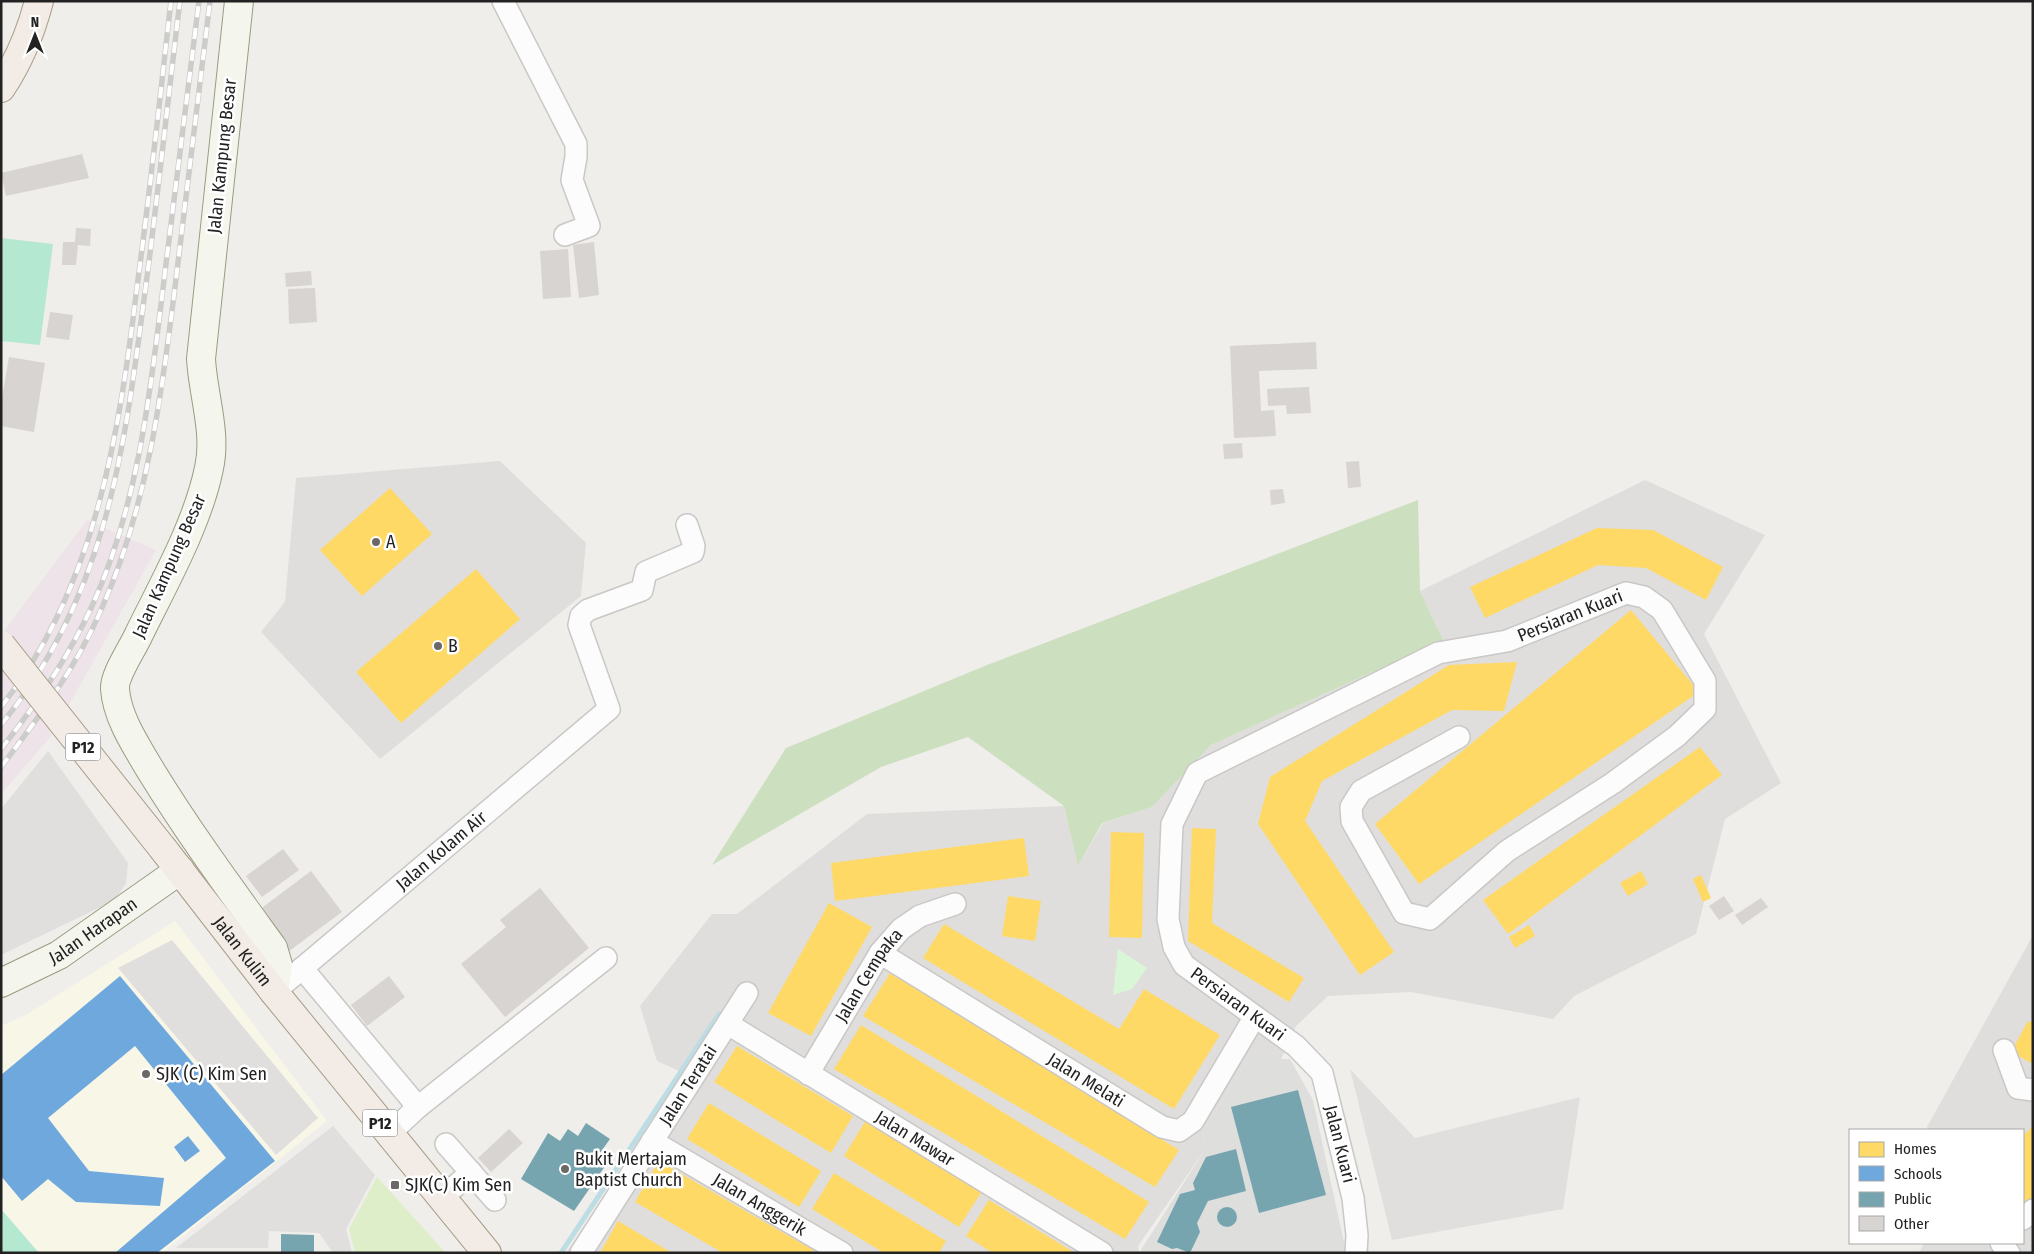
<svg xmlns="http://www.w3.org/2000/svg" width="2034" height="1254" viewBox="0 0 2034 1254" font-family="'Fira Sans Condensed',sans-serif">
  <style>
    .residential { fill: #dfdedc }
    .industrial { fill: #eee3e9 }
    .education { fill: #f8f7e7 }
    .religious { fill: #dededc }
    .grass { fill: #deeec8 }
    .forest { fill: #ccdfbf }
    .park { fill: #d9f6d7 }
    .pitch { fill: #b5e8d1 }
    .parking { fill: #e0dfde }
    .homes { fill: #ffd966 }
    .schools { fill: #6fa8dc }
    .public { fill: #76a5af }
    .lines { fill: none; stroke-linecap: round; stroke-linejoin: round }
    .stream { stroke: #bddde4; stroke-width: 5 }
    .building { fill: #d7d4d1 }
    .street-casing { stroke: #c9c8c6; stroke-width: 24 }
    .secondary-casing { stroke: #9a9c80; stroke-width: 30 }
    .primary-casing { stroke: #a79c86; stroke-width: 30 }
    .street { stroke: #fdfcfc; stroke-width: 21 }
    .secondary { stroke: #f4f5ec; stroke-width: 28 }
    .primary { stroke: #f3ece6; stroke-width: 28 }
    .rail-casing { stroke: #cccccb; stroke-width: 5.5 }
    .rail { stroke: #fff; stroke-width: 4; stroke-dasharray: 11; stroke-linecap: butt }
    .primary-bridge-casing { stroke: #a79c86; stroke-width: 30; stroke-linecap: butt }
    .primary-bridge { stroke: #f3ece6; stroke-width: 28 }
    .poi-dot { fill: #6a6968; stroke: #fff; stroke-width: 2 }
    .labels { text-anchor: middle; stroke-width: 5; stroke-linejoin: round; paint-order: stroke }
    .shield { fill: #fff; stroke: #646464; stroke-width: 1 }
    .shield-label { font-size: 16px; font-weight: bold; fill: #222 }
    .street-label { font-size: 18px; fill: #222; stroke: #fff }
    .poi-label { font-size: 18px; fill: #222; stroke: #fff; text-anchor: start }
  </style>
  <rect width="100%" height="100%" fill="#f0eeea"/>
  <!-- residential -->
  <g class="residential">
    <polygon points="500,461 586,543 581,596 380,759 261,632 285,602 296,478"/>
    <polygon points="1645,480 1765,535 1704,634 1781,783 1725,819 1696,934 1574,996 1553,1019 1411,992 1328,996 1296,1026 1281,1059 1249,1059 1203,1130 1204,1151 1138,1246 1139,1253 566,1253 688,1075 657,1061 640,1006 712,914 737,914 867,814 1064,806 1078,866 1103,823 1152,807 1211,745 1443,640 1420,591"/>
    <polygon points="2033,935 2033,1253 1919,1253 1924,1243 2023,1243 2023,1130 1928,1130 1927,1127"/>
  </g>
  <!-- industrial -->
  <polygon class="industrial" points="87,520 156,550 52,735 1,794 1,635"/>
  <!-- education -->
  <polygon class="education" points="175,921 327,1121 162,1253 1,1253 1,1026 26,1015"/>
  <!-- religious -->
  <polygon class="religious" points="1249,1059 1290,1059 1313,1100 1346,1252 1139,1253 1204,1151 1203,1130"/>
  <!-- grass -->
  <polygon class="grass" points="377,1177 446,1253 355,1253 349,1229"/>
  <!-- forest -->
  <polygon class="forest" points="1418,500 1420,591 1443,640 1211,745 1152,807 1102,823 1078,866 1064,806 968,737 881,767 712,865 786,748 987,665"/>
  <!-- park -->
  <polygon class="park" points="1118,949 1147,968 1132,989 1113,995"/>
  <!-- pitch -->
  <g class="pitch">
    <polygon points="1,238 53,244 40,345 1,341"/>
    <polygon points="1,1209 39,1253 1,1253"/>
  </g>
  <!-- parking -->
  <g class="parking">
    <polygon points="48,751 128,863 126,883 115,900 1,955 1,809"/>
    <polygon points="172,940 318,1118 276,1155 118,968"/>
    <polygon points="1350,1069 1415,1138 1580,1097 1563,1209 1392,1240"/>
    <polygon points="333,1126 375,1175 346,1229 352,1253 333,1253 319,1233 269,1231 268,1248 176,1248"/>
  </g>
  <!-- homes -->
  <g class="homes">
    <polygon points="390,488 432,534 362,596 320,550"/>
    <polygon points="1597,528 1653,530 1723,567 1706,600 1646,568 1598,565 1485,618 1470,587"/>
    <polygon points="476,569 520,619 401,723 356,672"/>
    <polygon points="1631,610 1699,692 1419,884 1375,824"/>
    <polygon points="1517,662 1504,711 1452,710 1322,781 1305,821 1394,952 1360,975 1258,824 1270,777 1449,665"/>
    <polygon points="1700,747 1722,775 1508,934 1483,900"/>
    <polygon points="1192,828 1216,829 1212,923 1304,978 1289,1002 1188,941"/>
    <polygon points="1111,832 1144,833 1142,938 1109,937"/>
    <polygon points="1024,838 1029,876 835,901 831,863"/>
    <polygon points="1641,871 1648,884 1628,896 1620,883"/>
    <polygon points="1701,875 1711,898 1703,902 1693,879"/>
    <polygon points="1008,896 1041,901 1035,941 1002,936"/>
    <polygon points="829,903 872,927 811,1036 768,1013"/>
    <polygon points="944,924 1119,1029 1144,989 1220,1035 1174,1109 923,958"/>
    <polygon points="1529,925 1535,936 1515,948 1509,937"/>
    <polygon points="890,973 1179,1150 1155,1187 863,1016"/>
    <polygon points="2028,1021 2033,1023 2033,1064 2011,1052"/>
    <polygon points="861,1025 1149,1202 1125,1239 834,1069"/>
    <polygon points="737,1046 853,1116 831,1153 714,1082"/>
    <polygon points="709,1103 821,1171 799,1207 687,1139"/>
    <polygon points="866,1120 983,1190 959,1227 844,1156"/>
    <polygon points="2033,1126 2033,1203 2023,1213 2023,1136"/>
    <polygon points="659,1161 813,1250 812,1253 723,1253 635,1202"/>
    <polygon points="834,1173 946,1241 939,1253 884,1253 812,1209"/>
    <polygon points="989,1200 1075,1253 993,1253 966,1236"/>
    <polygon points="618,1221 672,1253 600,1253"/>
  </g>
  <!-- schools -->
  <g class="schools">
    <polygon points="120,976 275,1161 157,1253 115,1253 226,1158 135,1046 48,1118 89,1171 164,1178 160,1206 76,1202 48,1179 22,1201 1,1176 1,1075"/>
    <polygon points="188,1136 200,1151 185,1162 174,1147"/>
  </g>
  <!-- public -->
  <g class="public">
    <polygon points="1298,1090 1326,1195 1259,1213 1231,1107"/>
    <polygon points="586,1123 610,1139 600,1153 610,1159 574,1211 521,1179 548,1133 560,1141 568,1129 578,1136"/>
    <polygon points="1236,1149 1246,1191 1208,1201 1197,1223 1200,1232 1190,1253 1177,1248 1172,1249 1157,1242 1180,1194 1195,1190 1193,1183 1206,1157"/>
    <circle cx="1227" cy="1217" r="10"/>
    <polygon points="281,1234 314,1235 314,1253 281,1253"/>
  </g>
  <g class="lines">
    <!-- stream -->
    <polyline class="stream" points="561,1253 719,1014"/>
  </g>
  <!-- building -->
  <g class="building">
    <polygon points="82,154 89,178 6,196 1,173"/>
    <polygon points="76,228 91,229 90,246 78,245 76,265 62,265 63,242 75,242"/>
    <polygon points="594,242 599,295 579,298 573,245"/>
    <polygon points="568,249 571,297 543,299 540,251"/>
    <polygon points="311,271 312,285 286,287 285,273"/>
    <polygon points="315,288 317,322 289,324 288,289"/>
    <polygon points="50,312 73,315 69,340 46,337"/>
    <polygon points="1316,342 1317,369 1259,371 1261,411 1274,410 1276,436 1234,438 1230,346"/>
    <polygon points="9,357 45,363 34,432 1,426 1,403"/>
    <polygon points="1309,387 1311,413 1287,414 1286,405 1268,406 1267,389"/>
    <polygon points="1242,443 1243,458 1224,459 1223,444"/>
    <polygon points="1359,461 1361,487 1348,488 1346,462"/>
    <polygon points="1283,489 1285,503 1271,505 1270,490"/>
    <polygon points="283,849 299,870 262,897 246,876"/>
    <polygon points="311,871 342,912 285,954 255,913"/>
    <polygon points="540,888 589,948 505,1017 461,964 506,927 500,920"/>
    <polygon points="1724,896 1734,911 1719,920 1709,906"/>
    <polygon points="1761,898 1768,907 1742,925 1735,915"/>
    <polygon points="389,976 405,997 367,1026 351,1005"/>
    <polygon points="509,1129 523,1143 491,1172 478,1158"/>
  </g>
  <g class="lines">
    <!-- street casing -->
    <g class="street-casing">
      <g id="street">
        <polyline points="503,1 576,144 576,157 572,180 589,226 565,235"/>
        <path id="s1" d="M 880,953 L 1162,1127 L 1179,1131 L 1193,1121 L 1254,1018"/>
        <polyline points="302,968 418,1107"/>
        <path id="s2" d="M 274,992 L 609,709 L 579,625 L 581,616 L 588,610 L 642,590 L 646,572 L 693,552 L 694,546 L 687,525"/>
        <path id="s3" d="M 728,1024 L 1102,1253"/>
        <polyline points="2004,1050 2018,1088 2033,1090"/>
        <path id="s4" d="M 808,1074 L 880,953 L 901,929 L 920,916 L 955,904"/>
        <polyline points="389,1134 418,1107 606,958"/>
        <path id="s5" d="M 652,1141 L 842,1253"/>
        <polyline points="446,1144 495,1200"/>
        <polyline points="442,1198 471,1172"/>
        <polyline points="2023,1219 2033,1210"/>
        <polyline points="2001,1243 2009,1253"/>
        <path id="s6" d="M 581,1253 L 747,993"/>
        <path id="s7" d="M 1356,1253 L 1357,1235 L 1353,1198 L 1322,1073 L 1296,1046 L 1184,965 L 1174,947 L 1168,919 L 1172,824 L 1197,773 L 1438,653 L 1507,641 L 1626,593 L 1644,597 L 1662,610 L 1705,681 L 1705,709 L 1677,736 L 1613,783 L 1507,851 L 1430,919 L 1404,913 L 1352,821 L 1351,807 L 1361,791 L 1459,737"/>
      </g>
    </g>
    <!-- secondary casing -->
    <g class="secondary-casing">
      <g id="secondary">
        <path d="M 239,1 L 201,359 C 203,395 217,433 209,468 C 198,523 164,583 139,634 C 133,648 114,675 115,689 C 117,718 137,747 151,771 C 189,833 231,890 273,948 L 278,965 L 274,992"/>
        <path id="s8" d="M 1,983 L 59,955 L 180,870"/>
      </g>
    </g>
    <!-- primary casing -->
    <g class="primary-casing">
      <g id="primary">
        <path d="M 1,88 C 19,61 31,32 39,1"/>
        <path id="s9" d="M 164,850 L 274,992 L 487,1253"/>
      </g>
    </g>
    <!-- street -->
    <use href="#street" class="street"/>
    <!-- secondary -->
    <use href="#secondary" class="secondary"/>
    <!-- primary -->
    <use href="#primary" class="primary"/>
    <!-- rail casing -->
    <g class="rail-casing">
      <g id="rail">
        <path d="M 1,707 C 96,587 119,434 137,287 C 150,192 160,97 171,1"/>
        <path d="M 1,725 C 107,595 124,451 145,292 C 158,195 168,98 180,1"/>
        <path d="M 1,749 C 36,705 68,658 92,606 C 140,501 151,385 165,272 C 176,182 188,91 199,1"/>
        <path d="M 1,767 C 39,717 76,668 101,610 C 148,505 162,393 176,279 C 187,186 199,94 210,1"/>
      </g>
    </g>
    <!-- rail -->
    <use href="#rail" class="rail"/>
    <!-- primary-bridge casing -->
    <g class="primary-bridge-casing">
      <polyline id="primary-bridge" points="1,645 164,850"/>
    </g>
    <!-- primary-bridge -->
    <use href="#primary-bridge" class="primary-bridge"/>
  </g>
  <!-- markers -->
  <g class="poi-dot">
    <circle cx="376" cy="542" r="5"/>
    <circle cx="438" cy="646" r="5"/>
    <circle cx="146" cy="1074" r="5"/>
    <circle cx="565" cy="1169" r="5"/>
    <rect x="390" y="1180" width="10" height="10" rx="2.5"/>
  </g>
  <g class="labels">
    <!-- shield labels -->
    <g class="shield">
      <rect x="65.5" y="733.5" width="35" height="27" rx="4"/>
      <rect x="362.5" y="1109.5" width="35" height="27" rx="4"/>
    </g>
    <g class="shield-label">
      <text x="83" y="753">P12</text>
      <text x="380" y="1129">P12</text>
    </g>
    <!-- street labels -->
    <g class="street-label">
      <text transform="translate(222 156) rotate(-84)" y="6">Jalan Kampung Besar</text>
      <text transform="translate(169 566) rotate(-66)" y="6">Jalan Kampung Besar</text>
      <text dy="6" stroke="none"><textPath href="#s7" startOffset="968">Persiaran Kuari</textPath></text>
      <text dy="6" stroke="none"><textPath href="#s2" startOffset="219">Jalan Kolam Air</textPath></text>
      <text dy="6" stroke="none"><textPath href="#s8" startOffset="106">Jalan Harapan</textPath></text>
      <text dy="6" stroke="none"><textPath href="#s9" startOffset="128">Jalan Kulim</textPath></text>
      <text dy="6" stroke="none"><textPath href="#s4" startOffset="116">Jalan Cempaka</textPath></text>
      <text transform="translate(1238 1004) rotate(36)" y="6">Persiaran Kuari</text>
      <text dy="6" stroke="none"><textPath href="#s1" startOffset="242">Jalan Melati</textPath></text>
      <text dy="6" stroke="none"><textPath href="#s6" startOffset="199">Jalan Teratai</textPath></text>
      <text dy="6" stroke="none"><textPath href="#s3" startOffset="219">Jalan Mawar</textPath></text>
      <text transform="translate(1340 1144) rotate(76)" y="6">Jalan Kuari</text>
      <text dy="6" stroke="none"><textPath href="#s5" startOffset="125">Jalan Anggerik</textPath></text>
    </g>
    <!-- poi labels -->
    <g class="poi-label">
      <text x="386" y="548">A</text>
      <text x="448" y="652">B</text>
      <text x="156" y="1080">SJK (C) Kim Sen</text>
      <text x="575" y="1165">Bukit Mertajam<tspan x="575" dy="21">Baptist Church</tspan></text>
      <text x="405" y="1191">SJK(C) Kim Sen</text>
    </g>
  </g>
  <!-- border -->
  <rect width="2034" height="1254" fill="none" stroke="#222222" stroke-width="5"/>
  <!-- legend -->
  <rect x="1849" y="1129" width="175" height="115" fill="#ffffff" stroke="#a7a7a7"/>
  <rect x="1859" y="1142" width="25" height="15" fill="#ffd966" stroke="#a7a7a7"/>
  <text x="1894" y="1154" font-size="15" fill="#222222">Homes</text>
  <rect x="1859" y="1166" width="25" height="15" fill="#6fa8dc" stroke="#a7a7a7"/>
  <text x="1894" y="1179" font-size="15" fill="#222222">Schools</text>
  <rect x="1859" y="1192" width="25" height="15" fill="#76a5af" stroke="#a7a7a7"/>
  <text x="1894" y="1204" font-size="15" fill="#222222">Public</text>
  <rect x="1859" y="1216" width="25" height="15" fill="#d7d4d1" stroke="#a7a7a7"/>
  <text x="1894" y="1229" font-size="15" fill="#222222">Other</text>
  <!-- north arrow -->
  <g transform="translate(35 35)" stroke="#ffffff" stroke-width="4" paint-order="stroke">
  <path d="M0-4L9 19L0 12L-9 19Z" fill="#222222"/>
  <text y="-8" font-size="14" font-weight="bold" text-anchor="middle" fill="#222222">N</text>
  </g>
</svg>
